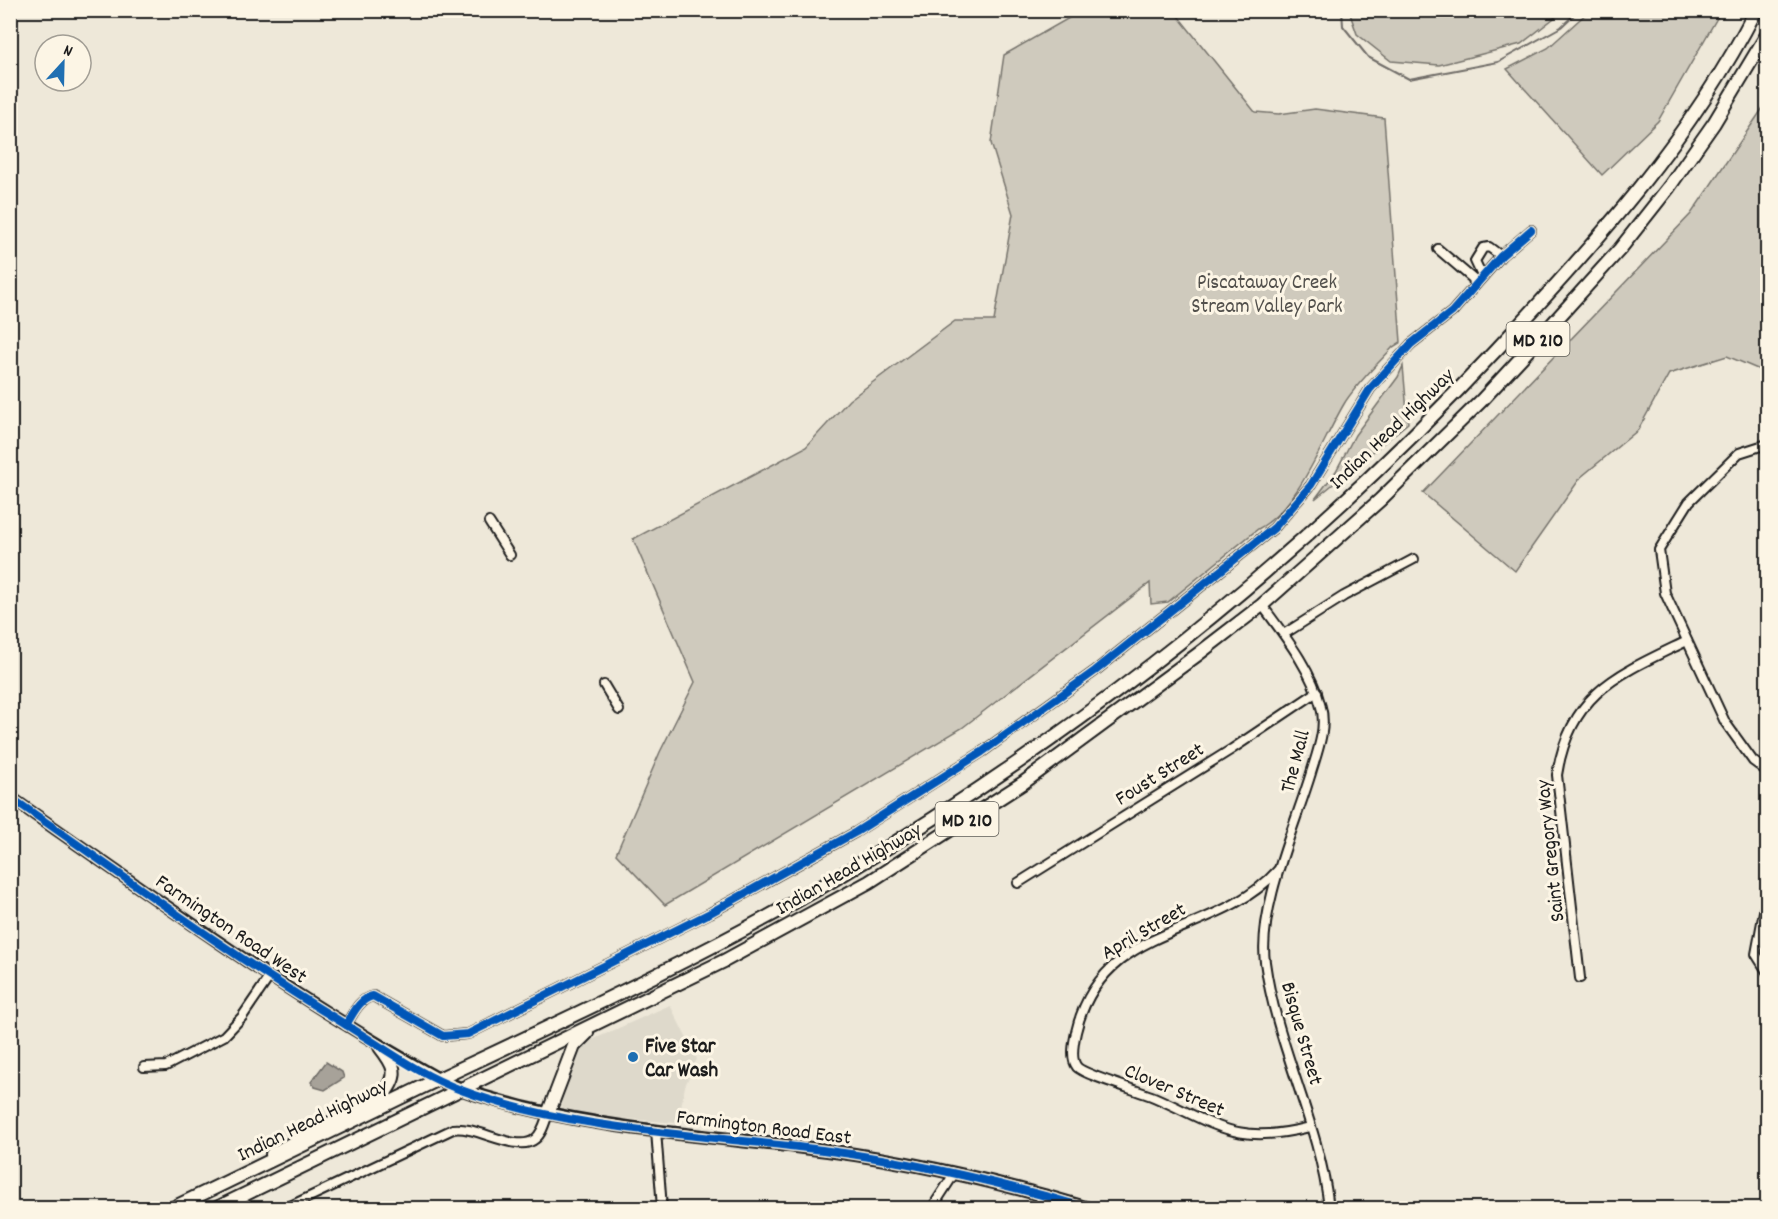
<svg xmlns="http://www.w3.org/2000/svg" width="1778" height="1219" viewBox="0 0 1778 1219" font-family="Dekko,sans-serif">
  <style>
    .built { fill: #ded9cb }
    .green { fill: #cfcabd; stroke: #76736c; stroke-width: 1.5 }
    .water { fill: #a7a299; stroke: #6f6c67; stroke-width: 1.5 }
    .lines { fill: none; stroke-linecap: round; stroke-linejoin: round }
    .stream { stroke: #6f6c67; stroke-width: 2 }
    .minor-casing { stroke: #1c1c1c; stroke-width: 12 }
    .tertiary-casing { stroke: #1c1c1c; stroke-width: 14 }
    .secondary-casing { stroke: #1c1c1c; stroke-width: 15 }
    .trunk-casing { stroke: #1c1c1c; stroke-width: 16 }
    .minor { stroke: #fcf5e5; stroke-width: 8 }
    .tertiary { stroke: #fcf5e5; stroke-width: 9 }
    .secondary { stroke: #fcf5e5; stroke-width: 10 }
    .trunk { stroke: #fcf5e5; stroke-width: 12 }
    .cycleway-casing { stroke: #fcf5e5; stroke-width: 11 }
    .cycleway { stroke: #0057b8; stroke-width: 8 }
    .poi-dot { fill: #1f6fb2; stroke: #fcf5e5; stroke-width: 2 }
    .labels { text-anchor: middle; stroke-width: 6; stroke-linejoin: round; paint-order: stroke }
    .shield { fill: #fcf5e5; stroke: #5f5d58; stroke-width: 1.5 }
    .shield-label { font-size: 20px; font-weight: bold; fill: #1c1c1c }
    .park-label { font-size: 21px; fill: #52504c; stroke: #fcf5e5 }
    .street-label { font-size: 21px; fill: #1c1c1c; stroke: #fcf5e5 }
    .poi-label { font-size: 21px; font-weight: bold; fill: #1c1c1c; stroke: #fcf5e5; text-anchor: start }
  </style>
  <rect width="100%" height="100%" fill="#eee8d9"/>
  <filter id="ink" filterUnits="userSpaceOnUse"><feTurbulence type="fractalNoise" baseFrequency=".0167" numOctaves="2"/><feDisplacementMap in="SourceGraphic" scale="12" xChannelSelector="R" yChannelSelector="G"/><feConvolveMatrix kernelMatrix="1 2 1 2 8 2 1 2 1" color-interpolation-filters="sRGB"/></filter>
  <g filter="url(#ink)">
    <!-- built -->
    <polygon class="built" points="670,1005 697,1059 685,1086 678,1123 616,1118 562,1110 561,1097 577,1053 592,1040"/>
    <!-- green -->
    <g class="green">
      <path d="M 1083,10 L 1174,11 L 1255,112 L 1279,114 L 1315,109 L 1384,118 L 1401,342 L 1393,347 C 1377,365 1356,384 1344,404 C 1321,443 1299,507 1258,529 L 1168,602 L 1151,604 L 1150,583 L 962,728 L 665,905 L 616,854 L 660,752 L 695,682 L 633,539 L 806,447 L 849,400 L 955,321 L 994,321 L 1013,214 L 991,143 L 1004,55 Z"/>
      <polygon points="1349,11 1349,10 1563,11 1521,44 1439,65 1391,61 1357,34"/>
      <polygon points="1589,11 1721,11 1658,121 1602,175 1507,69 1548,48"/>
      <polygon points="1767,102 1767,373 1727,356 1669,374 1638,430 1581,477 1515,571 1423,493 1691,214"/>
      <polygon points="1403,366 1408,423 1315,499 1336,471 1355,435 1398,377"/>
    </g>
    <!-- water -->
    <polygon class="water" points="326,1062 342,1072 344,1078 325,1090 315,1087 311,1082"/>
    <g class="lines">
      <!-- stream -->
      <polyline class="stream" points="1342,10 1343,26 1368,57 1409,79 1498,62 1561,27 1579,10"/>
      <!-- minor casing -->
      <g class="minor-casing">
        <g id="minor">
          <polyline points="1438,249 1473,279 1474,284"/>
          <polyline points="1482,276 1475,261 1483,248 1489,247 1501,256"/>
          <polyline points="1764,445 1739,453 1689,502 1659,550 1665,593 1725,722 1753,761 1768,772"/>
          <polyline points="489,522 510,555"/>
          <path d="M 1262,605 C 1284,635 1312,670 1321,707 C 1327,728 1317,753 1311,773 C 1295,826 1258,909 1265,962 C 1276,1045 1320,1125 1329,1208"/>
          <polyline points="1284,634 1344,596 1414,559"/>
          <polyline points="604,685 619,710"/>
          <path d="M 1278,870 C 1216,940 1102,920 1076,1032 C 1074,1041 1070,1059 1077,1067 C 1084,1075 1140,1091 1154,1097 C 1218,1125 1236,1146 1310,1127"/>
          <polyline points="1018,883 1232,749 1317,692"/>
          <polyline points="1768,890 1756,954 1768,973"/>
          <path d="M 1580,978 L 1557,775 C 1570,692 1619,674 1687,641"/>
          <path d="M 346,1025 C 353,1014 359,999 373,996 L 443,1036 L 468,1034 L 710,913 L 856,832 L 982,752 L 1095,671 L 1274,528 L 1311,485 L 1370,389 L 1411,344 L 1452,312 L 1501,256 L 1531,230"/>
          <polyline points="144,1067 166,1066 224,1036 242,1017 270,976"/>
          <polyline points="656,1131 662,1208"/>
          <path d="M 286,1208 L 453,1129 C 476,1125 518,1154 535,1139 C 542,1134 545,1122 548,1114"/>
          <polyline points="932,1208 954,1174"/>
          <polyline points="1038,1208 1042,1196"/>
        </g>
      </g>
      <!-- tertiary casing -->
      <g class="tertiary-casing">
        <path id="tertiary" d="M 10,797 C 150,895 289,996 439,1079"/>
      </g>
      <!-- secondary casing -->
      <g class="secondary-casing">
        <path id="secondary" d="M 439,1079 C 466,1093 495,1100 525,1108 C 614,1130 707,1136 799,1147 C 896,1158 994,1180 1087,1208"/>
      </g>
      <!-- trunk casing -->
      <g class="trunk-casing">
        <g id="trunk">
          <polyline points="548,1114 574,1046 587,1033"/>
          <path d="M 272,1154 L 383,1095 C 400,1075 395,1066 380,1047"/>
          <path d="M 173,1208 C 265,1164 355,1119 447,1075 C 581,1012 717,949 845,873 C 1086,730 1307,553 1498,348 C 1595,244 1691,138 1756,10"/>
          <polyline points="217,1208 724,961 869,882 1023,783 1197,655 1262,605 1380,500 1481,401 1546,331 1620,249 1669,187 1714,123 1768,33"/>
        </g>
      </g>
      <!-- minor -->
      <use href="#minor" class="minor"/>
      <!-- tertiary -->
      <use href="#tertiary" class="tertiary"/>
      <!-- secondary -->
      <use href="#secondary" class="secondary"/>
      <!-- trunk -->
      <use href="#trunk" class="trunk"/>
      <!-- cycleway casing -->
      <g class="cycleway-casing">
        <g id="cycleway">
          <path d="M 10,797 C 119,873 229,954 343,1023 C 381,1046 419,1075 461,1090 C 565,1129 689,1134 798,1147 C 896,1158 993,1180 1087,1208"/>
          <path d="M 346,1025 C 353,1014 359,999 373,996 L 443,1036 L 468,1034 L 710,913 L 856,832 L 982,752 L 1095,671 L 1274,528 L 1311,485 L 1370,389 L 1411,344 L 1452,312 L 1501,256 L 1531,230"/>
        </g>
      </g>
      <!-- cycleway -->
      <use href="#cycleway" class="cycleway"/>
    </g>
  </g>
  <!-- markers -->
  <circle class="poi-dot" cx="633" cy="1057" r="6"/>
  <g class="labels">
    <!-- shield labels -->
    <g class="shield">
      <rect x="1506.5" y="322" width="63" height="34" rx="4.5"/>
      <rect x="935.5" y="802" width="63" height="34" rx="4.5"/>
    </g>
    <g class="shield-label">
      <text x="1538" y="346">MD 210</text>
      <text x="967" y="826">MD 210</text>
    </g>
    <!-- park labels -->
    <g class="park-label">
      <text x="1267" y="288">Piscataway Creek<tspan x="1267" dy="24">Stream Valley Park</tspan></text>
    </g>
    <!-- street labels -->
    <g class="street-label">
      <text transform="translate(1391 428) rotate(-44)" y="7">Indian Head Highway</text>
      <text transform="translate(1294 761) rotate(-75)" y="7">The Mall</text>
      <text transform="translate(1159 773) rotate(-32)" y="7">Foust Street</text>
      <text transform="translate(1549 851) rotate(-96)" y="7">Saint Gregory Way</text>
      <text transform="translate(848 868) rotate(-30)" y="7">Indian Head Highway</text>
      <text transform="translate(232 928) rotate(34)" y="7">Farmington Road West</text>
      <text transform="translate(1143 930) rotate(-30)" y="7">April Street</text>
      <text transform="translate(1303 1033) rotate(74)" y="7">Bisque Street</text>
      <text transform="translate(1175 1089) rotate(23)" y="7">Clover Street</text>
      <text transform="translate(312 1119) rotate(-26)" y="7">Indian Head Highway</text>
      <text transform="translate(764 1126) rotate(7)" y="7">Farmington Road East</text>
    </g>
    <!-- poi labels -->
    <g class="poi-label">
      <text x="645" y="1052">Five Star<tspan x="645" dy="24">Car Wash</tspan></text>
    </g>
  </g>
  <!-- margin -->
  <rect width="1778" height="1219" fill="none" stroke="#fcf5e5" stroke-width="36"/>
  <rect x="18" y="18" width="1742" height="1183" fill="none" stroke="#1c1c1c" stroke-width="2" filter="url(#ink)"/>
  <!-- north arrow -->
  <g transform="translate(63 63) rotate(22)"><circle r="28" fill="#fcf5e5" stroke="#a29e95" stroke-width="1.5"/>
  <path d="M0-4.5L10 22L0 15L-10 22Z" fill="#1f6fb2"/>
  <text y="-9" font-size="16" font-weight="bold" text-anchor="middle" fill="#1c1c1c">N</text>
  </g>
</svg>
